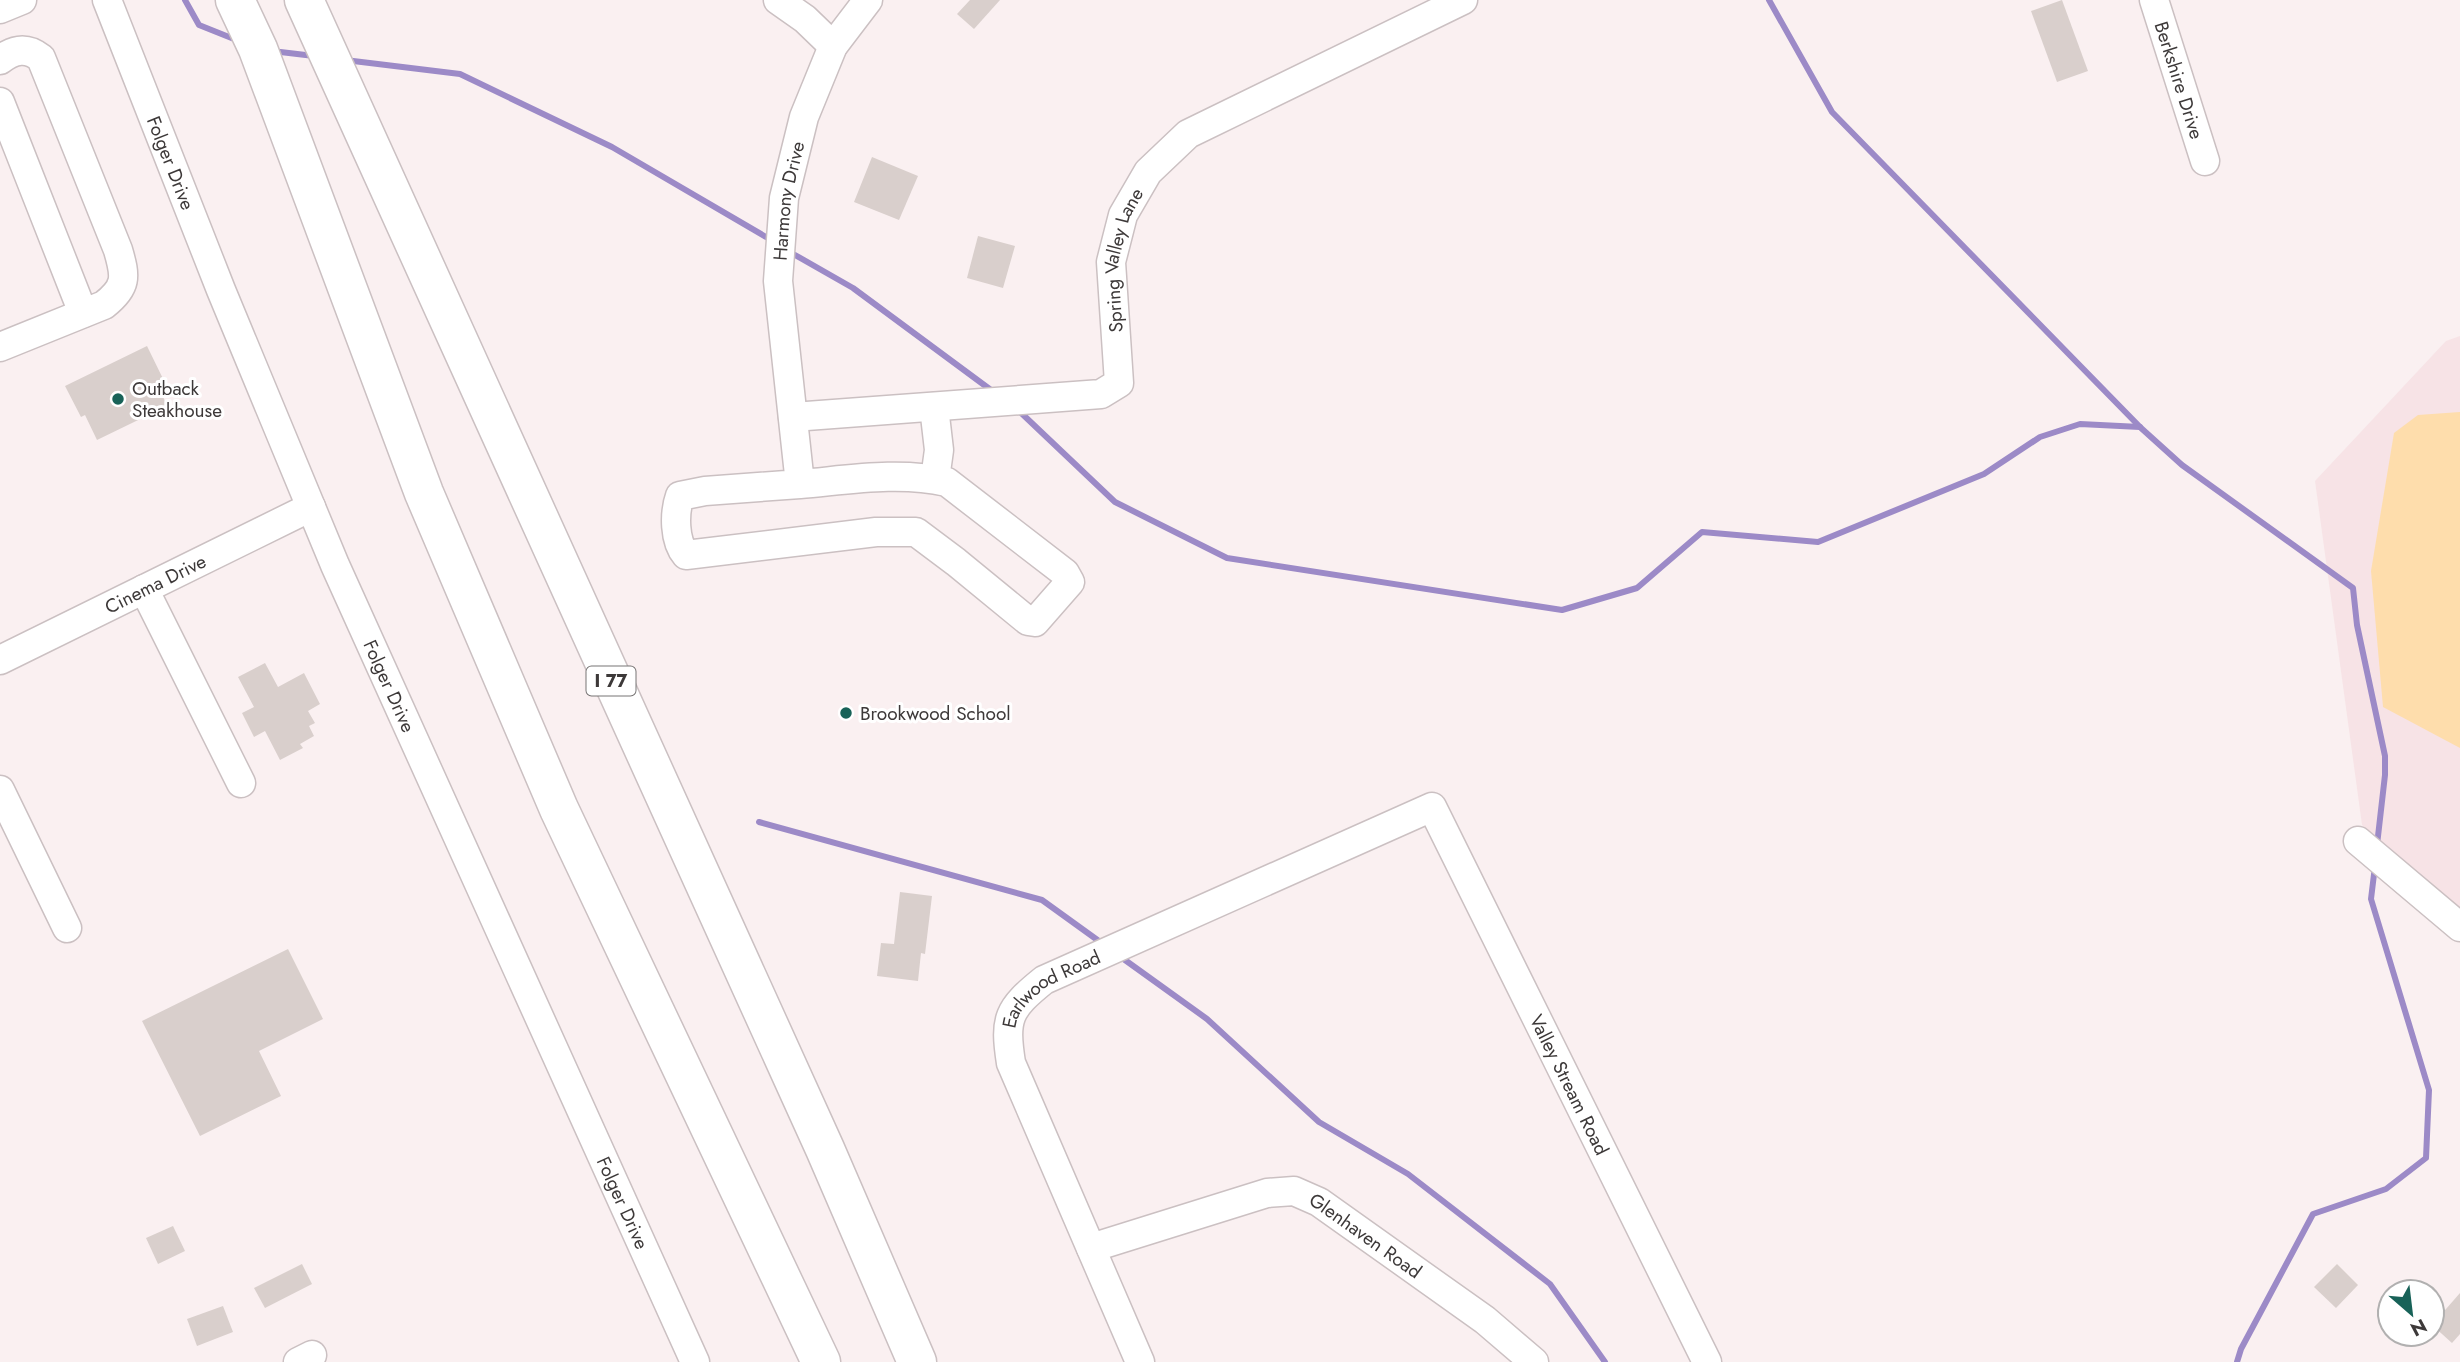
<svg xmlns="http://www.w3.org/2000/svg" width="2460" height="1362" viewBox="0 0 2460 1362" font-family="Jost,sans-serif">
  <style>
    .built { fill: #f7e3e6 }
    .grass { fill: #feddac }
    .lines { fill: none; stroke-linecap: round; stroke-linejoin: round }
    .stream { stroke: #9c8ac7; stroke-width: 6 }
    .building { fill: #d9cfcc }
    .minor-casing { stroke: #cbc0c2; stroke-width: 31 }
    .highway-casing { stroke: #cbc0c2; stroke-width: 41 }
    .minor { stroke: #fff; stroke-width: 28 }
    .highway { stroke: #fff; stroke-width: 38 }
    .poi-dot { fill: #186258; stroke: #fff; stroke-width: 2.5 }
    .labels { text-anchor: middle; stroke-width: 6; stroke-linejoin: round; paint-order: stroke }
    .shield { fill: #fff; stroke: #777474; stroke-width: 2 }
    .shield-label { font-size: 18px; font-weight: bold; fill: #3d3939 }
    .street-label { font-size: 19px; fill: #3d3939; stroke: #fff }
    .poi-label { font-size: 19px; fill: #3d3939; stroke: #fff; text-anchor: start }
  </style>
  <rect width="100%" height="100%" fill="#faf0f1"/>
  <!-- built -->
  <polygon class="built" points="2460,336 2460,909 2362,825 2315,481 2446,341"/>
  <!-- grass -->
  <polygon class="grass" points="2460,412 2460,748 2383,707 2371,571 2394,433 2418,415"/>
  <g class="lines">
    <!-- stream -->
    <g class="stream">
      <polyline points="185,0 199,25 239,41"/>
      <polyline points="1769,0 1832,112 2141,428 2182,465 2353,588 2357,625 2385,756 2385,775 2377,845"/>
      <polyline points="272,51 314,56"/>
      <polyline points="345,60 460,74 612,147 766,237"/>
      <polyline points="795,255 853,288 995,393"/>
      <polyline points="1018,410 1115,502 1227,558 1562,610 1637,588 1702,532 1818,542 1984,474 2040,437 2080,424 2140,427"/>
      <polyline points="759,822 1042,900 1103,944"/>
      <polyline points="1118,955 1207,1019 1319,1122 1408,1174 1550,1284 1605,1362"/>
      <polyline points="2237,1362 2241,1349 2313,1214 2386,1189 2426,1158 2429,1090 2371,899 2375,866"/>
    </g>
  </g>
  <!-- building -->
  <g class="building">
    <polygon points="970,0 1000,0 974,29 957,14"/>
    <polygon points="2062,0 2088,71 2057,82 2031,11"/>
    <polygon points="872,157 918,176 899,220 854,202"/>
    <polygon points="978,236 1015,246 1003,288 967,278"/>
    <polygon points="147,346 168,389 161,392 167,406 97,440 85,415 81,417 65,386"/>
    <polygon points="265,663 278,687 304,673 320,704 308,711 315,723 309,726 314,736 300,744 303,748 280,760 265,731 254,737 242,713 254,707 238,677"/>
    <polygon points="900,892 932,896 925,954 921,953 918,981 877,976 881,943 894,944"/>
    <polygon points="288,949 323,1019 259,1051 281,1096 200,1136 142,1021"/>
    <polygon points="173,1226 185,1251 158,1264 146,1238"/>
    <polygon points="302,1264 312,1284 265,1308 254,1288"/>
    <polygon points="2337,1264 2358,1285 2336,1308 2314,1287"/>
    <polygon points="2460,1293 2460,1334 2452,1343 2432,1325"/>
    <polygon points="223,1306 233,1332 197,1346 187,1319"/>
  </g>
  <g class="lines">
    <!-- minor casing -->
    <g class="minor-casing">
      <g id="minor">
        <path id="s1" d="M 107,0 L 221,290 L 335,565 L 695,1362"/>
        <polyline points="778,0 805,19 833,46"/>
        <path id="s2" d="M 2154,0 L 2205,161"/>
        <polyline points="0,9 22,0"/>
        <path d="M 0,60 C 14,49 27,47 41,58 L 118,250 C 126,277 127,287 104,305 L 0,347"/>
        <polyline points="0,102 83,313"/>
        <polyline points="934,407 939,450 935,479"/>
        <path id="s3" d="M 793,417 L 1101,394 L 1119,383 L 1111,262 L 1123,215 L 1148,172 L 1188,134 L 1463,0"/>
        <path id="s4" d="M 800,484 C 848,480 899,471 947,482 L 1065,573 L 1070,582 L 1035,622 L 1028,621 L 956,562 L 916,532 L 876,532 L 686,555 C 674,541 674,513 680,496 L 705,491 L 800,484 L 778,281 L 784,198 L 804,117 L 833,46 L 868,0"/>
        <polyline points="144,589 241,783"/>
        <path id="s5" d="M 0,660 L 311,507"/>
        <polyline points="0,790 67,928"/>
        <polyline points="2358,841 2460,927"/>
        <path id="s6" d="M 1091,1248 L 1267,1193 L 1294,1191 L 1319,1202 L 1485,1320 L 1534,1362"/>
        <polyline points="298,1362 312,1355"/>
        <path id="s7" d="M 1140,1362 L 1011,1063 C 1004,1018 1008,1009 1044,980 L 1432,807 L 1707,1362"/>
      </g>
    </g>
    <!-- highway casing -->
    <g class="highway-casing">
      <g id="highway">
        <polyline points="235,0 258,49 424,493 559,809 821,1362"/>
        <polyline points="304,0 825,1149 917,1362"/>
      </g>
    </g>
    <!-- minor -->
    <use href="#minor" class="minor"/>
    <!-- highway -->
    <use href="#highway" class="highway"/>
  </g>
  <!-- markers -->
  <g class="poi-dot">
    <circle cx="118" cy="399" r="7"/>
    <circle cx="846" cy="713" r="7"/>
  </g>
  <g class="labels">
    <!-- shield labels -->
    <rect class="shield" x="586.5" y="666.5" width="49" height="29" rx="5"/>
    <g class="shield-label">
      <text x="611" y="687">I 77</text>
    </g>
    <!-- street labels -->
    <g class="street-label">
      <text dy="7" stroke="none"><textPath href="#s2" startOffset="84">Berkshire Drive</textPath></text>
      <text dy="7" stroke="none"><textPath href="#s1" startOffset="175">Folger Drive</textPath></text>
      <text dy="7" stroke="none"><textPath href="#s4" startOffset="1209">Harmony Drive</textPath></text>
      <text dy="7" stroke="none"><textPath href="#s3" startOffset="455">Spring Valley Lane</textPath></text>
      <text dy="7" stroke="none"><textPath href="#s5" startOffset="173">Cinema Drive</textPath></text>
      <text dy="7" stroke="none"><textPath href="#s1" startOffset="742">Folger Drive</textPath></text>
      <text dy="7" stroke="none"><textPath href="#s7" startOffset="422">Earlwood Road</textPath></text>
      <text dy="7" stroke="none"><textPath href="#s7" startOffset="1157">Valley Stream Road</textPath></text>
      <text dy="7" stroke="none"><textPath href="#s1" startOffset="1309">Folger Drive</textPath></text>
      <text dy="7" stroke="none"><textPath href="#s6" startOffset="296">Glenhaven Road</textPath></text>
    </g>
    <!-- poi labels -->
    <g class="poi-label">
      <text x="132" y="395">Outback<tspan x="132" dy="22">Steakhouse</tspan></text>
      <text x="860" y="720">Brookwood School</text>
    </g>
  </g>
  <!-- north arrow -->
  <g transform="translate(2411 1313) rotate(152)"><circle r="33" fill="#ffffff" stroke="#b1b0b0" stroke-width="2"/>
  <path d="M0-5L12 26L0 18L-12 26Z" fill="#186258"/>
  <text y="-10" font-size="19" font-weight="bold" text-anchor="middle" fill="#3d3939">N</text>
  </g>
</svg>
